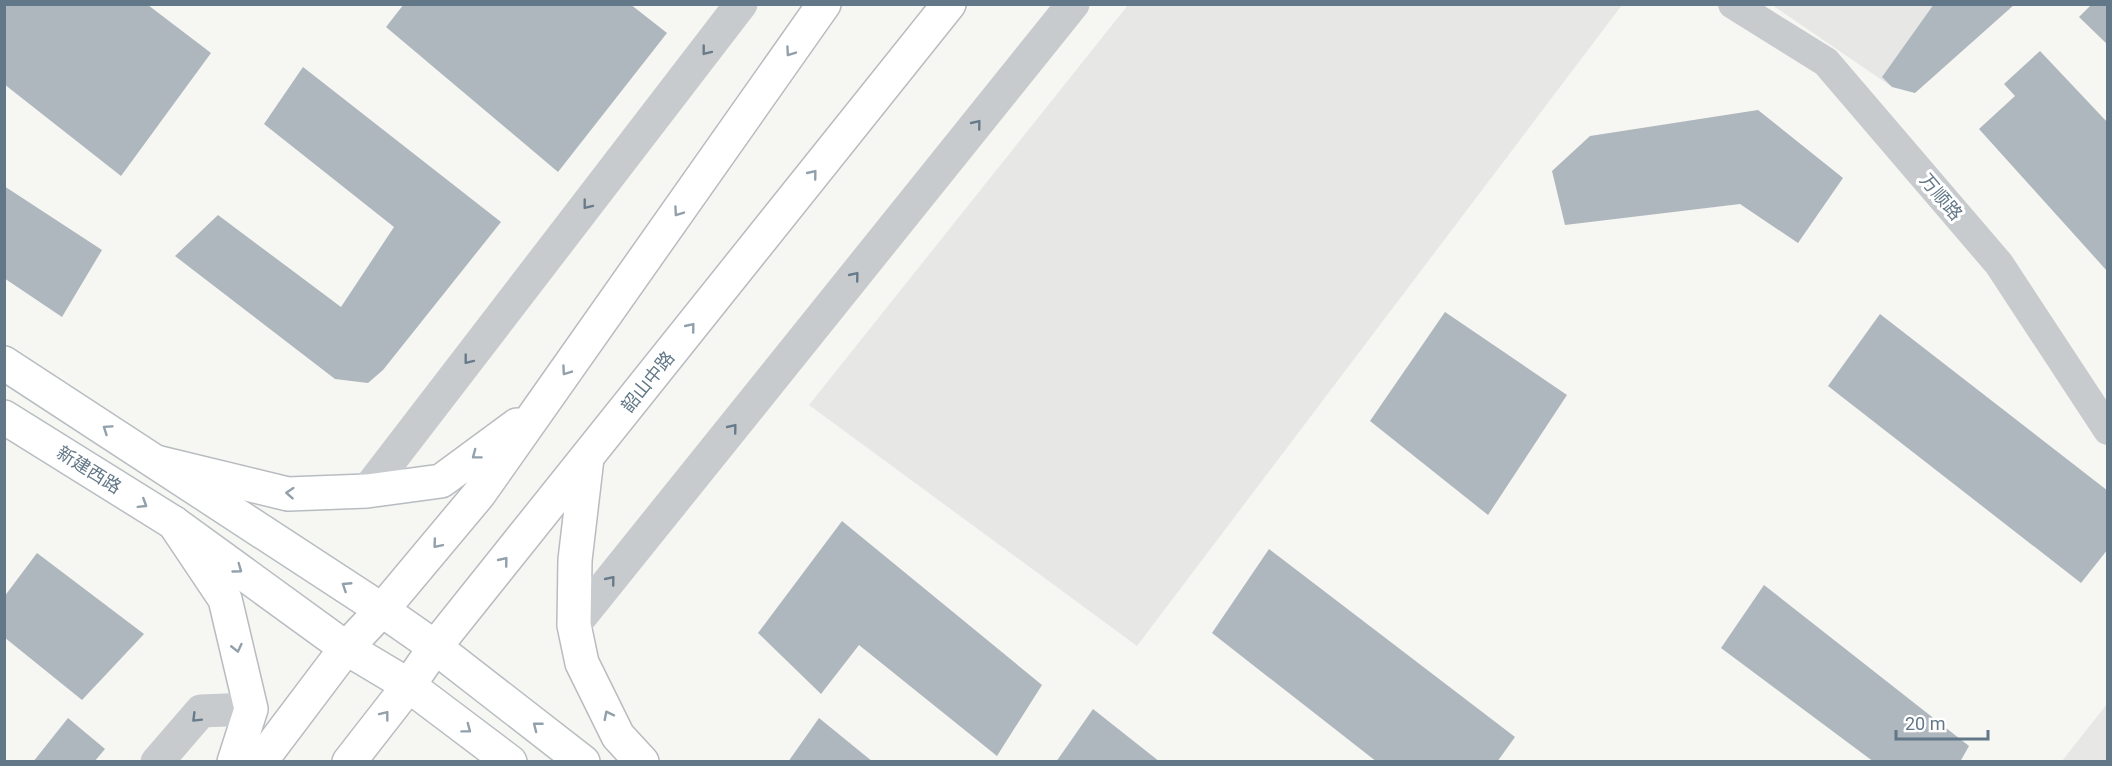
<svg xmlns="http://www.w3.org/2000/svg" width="2112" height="766" viewBox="0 0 2112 766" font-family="Roboto,'Noto Sans SC',sans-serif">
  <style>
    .built { fill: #e7e8e6 }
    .building { fill: #aeb7bd }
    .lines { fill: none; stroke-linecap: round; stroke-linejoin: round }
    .secondary-casing { stroke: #b7bdc1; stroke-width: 36 }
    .primary-casing { stroke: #b8bcc0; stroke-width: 36 }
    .minor { stroke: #c8cbce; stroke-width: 30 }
    .tertiary { stroke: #c8cbce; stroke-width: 33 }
    .secondary { stroke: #fff; stroke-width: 33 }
    .primary { stroke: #fff; stroke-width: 33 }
    .oneway { stroke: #677b8b }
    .oneway2 { stroke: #91a0ab }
    .labels { text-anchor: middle; stroke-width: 6; stroke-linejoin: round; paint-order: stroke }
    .street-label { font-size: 18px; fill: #627787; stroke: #fff }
  </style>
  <rect width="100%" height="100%" fill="#f6f6f2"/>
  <!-- built -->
  <g class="built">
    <polygon points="1128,5 1622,5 1137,646 809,405"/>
    <polygon points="1772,5 1949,5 1892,87"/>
    <polygon points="2107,704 2107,761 2062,761"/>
  </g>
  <!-- building -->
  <g class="building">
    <polygon points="404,4 630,4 667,33 558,172 386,27"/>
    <polygon points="1934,4 2015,4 1915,93 1892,87 1882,77"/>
    <polygon points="2092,4 2108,4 2108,45 2079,17"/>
    <polygon points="4,5 148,5 211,53 121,176 4,84"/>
    <polygon points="2040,51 2108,123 2108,272 1979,129 2015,96 2004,84"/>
    <polygon points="303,67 501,222 383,370 368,383 335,379 175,256 218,215 341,307 394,227 264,124"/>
    <polygon points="1758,110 1843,178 1798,243 1740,204 1565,225 1552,171 1590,136"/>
    <polygon points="4,186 102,250 62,317 4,278"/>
    <polygon points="1445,312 1567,395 1488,515 1370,421"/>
    <polygon points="1880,314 2108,491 2108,549 2081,583 1828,386"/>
    <polygon points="842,521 1042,685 997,756 859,645 821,694 758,633"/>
    <polygon points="1269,549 1515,737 1497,762 1377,762 1212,633"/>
    <polygon points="37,553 144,634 82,700 4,637 4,597"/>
    <polygon points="1764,585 1969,746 1960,762 1874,762 1721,648"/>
    <polygon points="1093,709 1160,762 1056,762"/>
    <polygon points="68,718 105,749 94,762 33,762"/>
    <polygon points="819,718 873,762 788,762"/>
  </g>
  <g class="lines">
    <!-- secondary casing -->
    <g class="secondary-casing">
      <g id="secondary">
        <polyline points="4,363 382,610 435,647 583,762"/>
        <polyline points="4,417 174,523 346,648 408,685 510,762"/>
      </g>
    </g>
    <!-- primary casing -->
    <g class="primary-casing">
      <g id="primary">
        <polyline points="587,458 575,560 574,625 582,663 618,736 642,762"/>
        <polyline points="156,462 288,494 367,491 441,481 517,425"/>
        <polyline points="174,523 225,599 251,709 234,762"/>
        <polyline points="260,762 346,648 382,610 479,494 824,4"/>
        <polyline points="349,762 409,685 435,647 949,4"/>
      </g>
    </g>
    <!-- minor -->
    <polyline class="minor" points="1733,4 1826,62 1999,264 2108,430"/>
    <!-- tertiary -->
    <g class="tertiary">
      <polyline points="367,491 741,4"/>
      <polyline points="574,625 1073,4"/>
      <polyline points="157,762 201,711 251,709"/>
    </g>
    <!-- secondary -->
    <use href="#secondary" class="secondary"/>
    <!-- primary -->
    <use href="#primary" class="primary"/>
  </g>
  <!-- one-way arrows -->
  <defs><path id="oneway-chevron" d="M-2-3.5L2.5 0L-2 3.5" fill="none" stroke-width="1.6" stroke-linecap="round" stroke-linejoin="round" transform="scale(1.5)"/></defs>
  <g class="oneway">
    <use href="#oneway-chevron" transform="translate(706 51) rotate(128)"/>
    <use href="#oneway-chevron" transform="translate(977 124) rotate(-51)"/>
    <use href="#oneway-chevron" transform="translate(587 205) rotate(128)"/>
    <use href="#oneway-chevron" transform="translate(855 276) rotate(-51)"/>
    <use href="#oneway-chevron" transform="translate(468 360) rotate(128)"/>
    <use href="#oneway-chevron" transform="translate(733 428) rotate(-51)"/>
    <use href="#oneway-chevron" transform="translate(611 580) rotate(-51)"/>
    <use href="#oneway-chevron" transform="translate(196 718) rotate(135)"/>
  </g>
  <g class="oneway2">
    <use href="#oneway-chevron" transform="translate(790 52) rotate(125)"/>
    <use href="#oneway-chevron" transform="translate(813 174) rotate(-51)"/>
    <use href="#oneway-chevron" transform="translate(678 212) rotate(125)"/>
    <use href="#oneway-chevron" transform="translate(691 327) rotate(-51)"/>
    <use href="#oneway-chevron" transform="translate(566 371) rotate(125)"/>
    <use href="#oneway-chevron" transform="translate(107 429) rotate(-146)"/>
    <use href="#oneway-chevron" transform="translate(476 455) rotate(143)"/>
    <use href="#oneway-chevron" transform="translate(290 493) rotate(-176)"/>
    <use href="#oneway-chevron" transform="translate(143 504) rotate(32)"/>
    <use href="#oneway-chevron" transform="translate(437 544) rotate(130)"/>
    <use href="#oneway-chevron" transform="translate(504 561) rotate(-51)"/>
    <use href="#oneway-chevron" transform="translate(238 569) rotate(36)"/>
    <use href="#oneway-chevron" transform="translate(346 586) rotate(-147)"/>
    <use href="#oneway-chevron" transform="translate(237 648) rotate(77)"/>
    <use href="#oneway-chevron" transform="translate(385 715) rotate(-52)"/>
    <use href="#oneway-chevron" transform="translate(608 715) rotate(-117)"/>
    <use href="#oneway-chevron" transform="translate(537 726) rotate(-142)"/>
    <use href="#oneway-chevron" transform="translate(467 729) rotate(37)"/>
  </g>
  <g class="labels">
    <!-- street labels -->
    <g class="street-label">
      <text transform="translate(1941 197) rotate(50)" y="6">万顺路</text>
      <text transform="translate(648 382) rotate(-51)" y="6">韶山中路</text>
      <text transform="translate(89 470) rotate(32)" y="6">新建西路</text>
    </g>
  </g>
  <!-- border -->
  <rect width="2112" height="766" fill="none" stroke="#627787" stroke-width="12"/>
  <!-- scale -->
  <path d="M1896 730v9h92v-9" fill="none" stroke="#627787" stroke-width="3"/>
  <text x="1905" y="730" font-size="18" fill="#627787" stroke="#ffffff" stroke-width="4.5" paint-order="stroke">20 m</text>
</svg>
